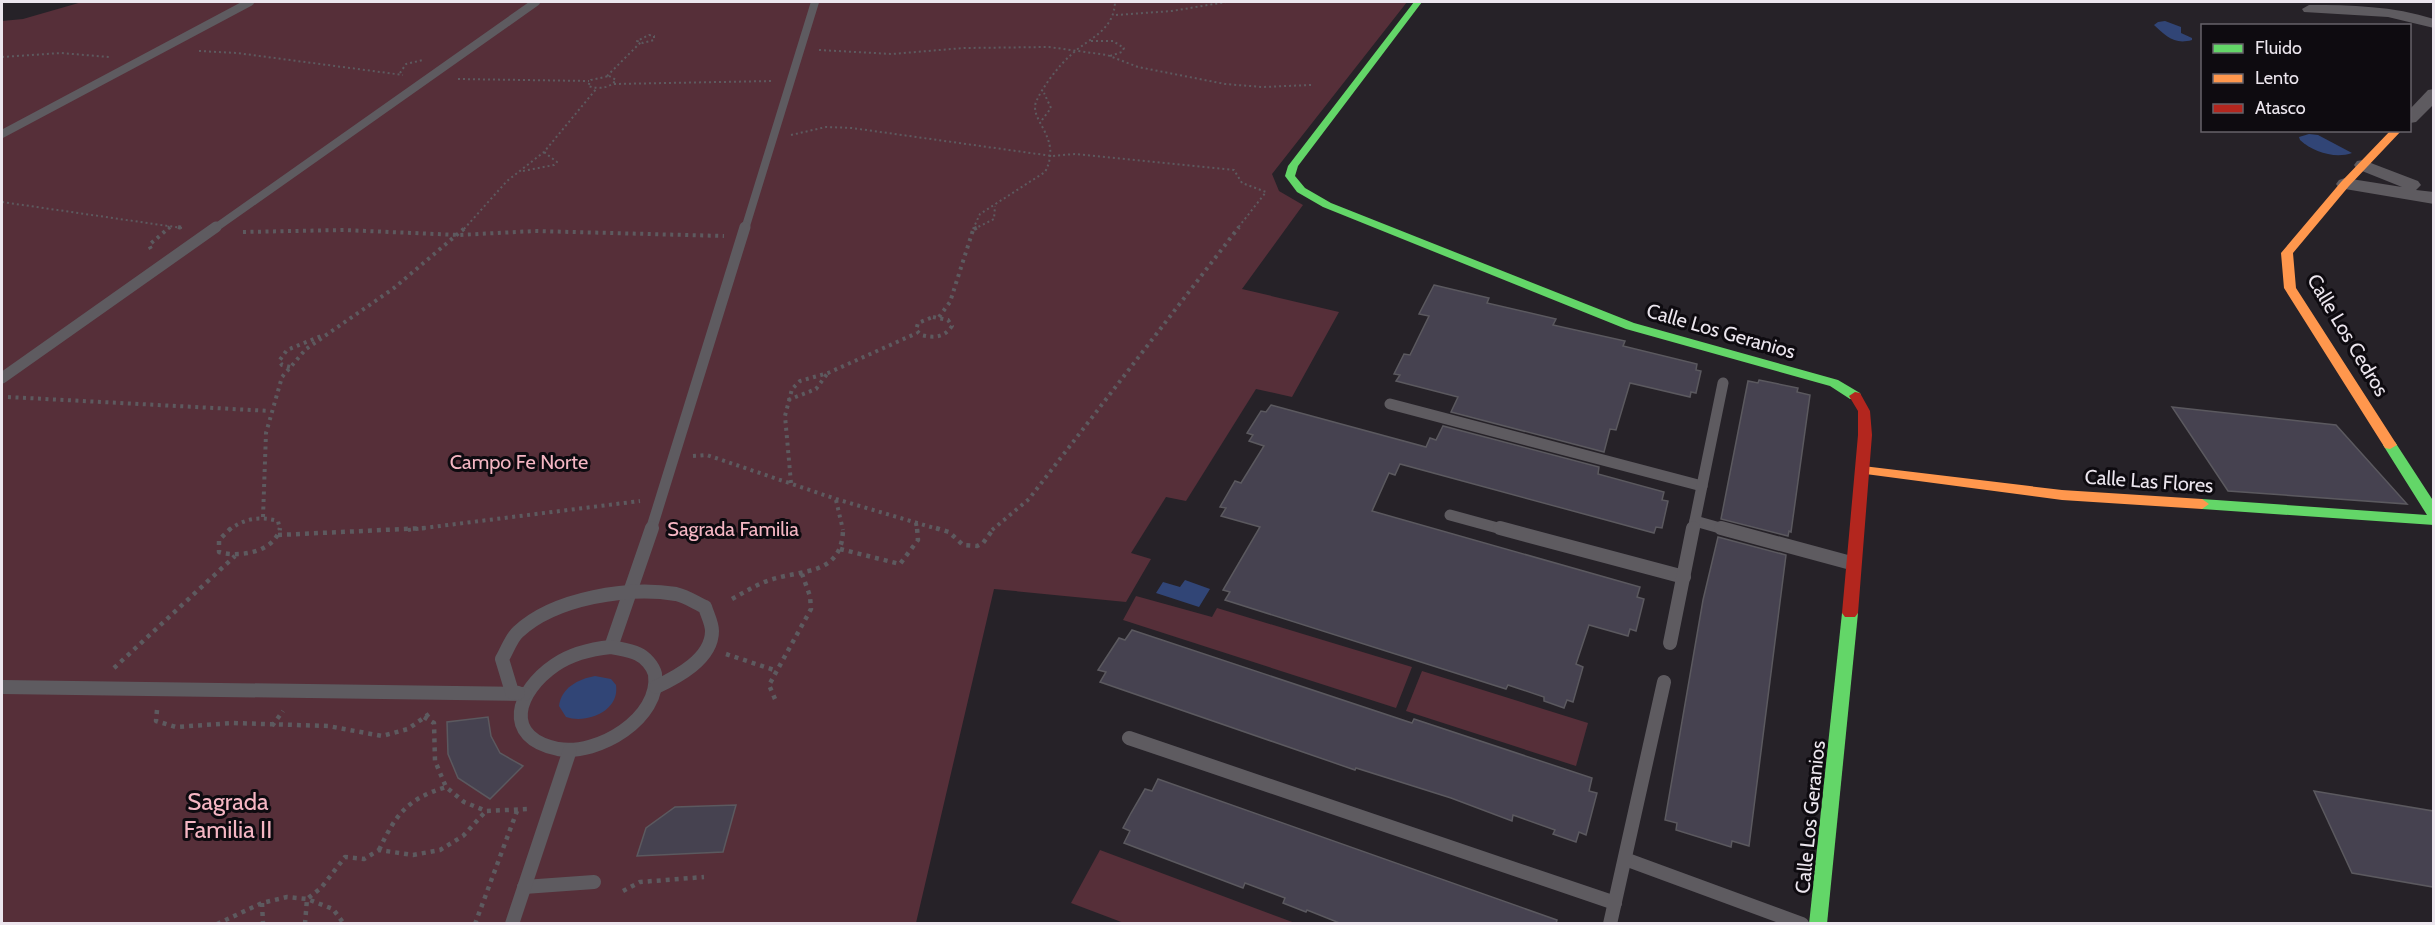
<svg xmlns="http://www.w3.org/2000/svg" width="2435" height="925" viewBox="0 0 2435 925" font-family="Cabin,sans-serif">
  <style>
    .green { fill: #562f39 }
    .water { fill: #314576 }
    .building { fill: #464250; stroke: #5b595f; stroke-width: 1.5 }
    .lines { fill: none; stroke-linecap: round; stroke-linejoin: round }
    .path-far2 { stroke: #5d5a5f; stroke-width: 2; stroke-dasharray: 2 3; stroke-linecap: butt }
    .path-far1 { stroke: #5d5a5f; stroke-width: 4; stroke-dasharray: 3 4.5; stroke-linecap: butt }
    .path { stroke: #5d5a5f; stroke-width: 4.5; stroke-dasharray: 4 5; stroke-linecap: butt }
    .lane-far2 { stroke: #5e5b60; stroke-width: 8 }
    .lane-far1 { stroke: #5e5b60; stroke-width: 11 }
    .lane { stroke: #5e5b60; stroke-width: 14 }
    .street { fill: #5e5b60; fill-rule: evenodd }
    .fast { fill: #63d668; fill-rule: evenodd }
    .slow { fill: #ff974d; fill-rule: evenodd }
    .jam { fill: #b3261e; fill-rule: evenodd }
    .labels { text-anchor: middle; stroke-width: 6; stroke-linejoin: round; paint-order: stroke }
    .street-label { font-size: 20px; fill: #ece6ee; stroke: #0e0b10 }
    .park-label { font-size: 20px; fill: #f5b6c3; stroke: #0e0b10 }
    .near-park-label { font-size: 24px; fill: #f5b6c3; stroke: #0e0b10 }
  </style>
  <rect width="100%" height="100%" fill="#262228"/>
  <!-- green -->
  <g class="green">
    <polygon points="82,2 1407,2 1272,174 1279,191 1303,205 1242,289 1339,312 1292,397 1256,389 1186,501 1166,497 1131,553 1151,559 1126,602 994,589 916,923 2,923 2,21 23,19"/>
    <polygon points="1136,596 1212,617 1217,608 1412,667 1396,708 1123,620"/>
    <polygon points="1422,671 1588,723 1576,766 1406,711"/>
    <polygon points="1100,850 1295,923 1124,923 1071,903"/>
  </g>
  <!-- water -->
  <g class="water">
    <path d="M 2165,21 L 2181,27 L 2181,33 L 2192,38 L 2192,40 C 2174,45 2166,36 2154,25 L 2158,22 Z"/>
    <path d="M 2309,134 L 2318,135 L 2352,153 C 2335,159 2313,152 2300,140 L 2299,137 Z"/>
    <polygon points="1185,580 1210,589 1199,607 1156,593 1163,582 1180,587"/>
    <path d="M 595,676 L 611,679 L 616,685 C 620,711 587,724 566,717 L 559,706 C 561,688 578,679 595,676 Z"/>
  </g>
  <!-- building -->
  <g class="building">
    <polygon points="1434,285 1489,298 1487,303 1556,319 1553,325 1625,341 1623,346 1697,364 1696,370 1701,371 1696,393 1691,392 1690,397 1630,383 1616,430 1610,429 1604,452 1451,412 1458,397 1396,381 1400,375 1394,374 1404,354 1410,355 1429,316 1419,314"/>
    <polygon points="1759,380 1798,388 1797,392 1810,395 1791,532 1789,531 1788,536 1721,519 1748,381 1758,383"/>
    <polygon points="1271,405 1426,447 1430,438 1436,440 1443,426 1599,467 1598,474 1664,492 1662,500 1668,501 1662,528 1656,527 1654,533 1400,464 1395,475 1389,473 1372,511 1640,587 1637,597 1644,599 1636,631 1630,629 1628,636 1589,625 1576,664 1583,667 1573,702 1567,700 1564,708 1544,701 1544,697 1508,685 1506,689 1225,600 1230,592 1223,590 1260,527 1221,516 1226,508 1220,507 1235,481 1241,483 1264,446 1249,441 1253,435 1247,433 1261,411 1266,412"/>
    <polygon points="2172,407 2336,425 2407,504 2228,491"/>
    <polygon points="1718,537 1786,555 1749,846 1732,841 1731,847 1676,830 1677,823 1665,820 1703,600"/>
    <polygon points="1132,630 1412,723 1414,719 1592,778 1589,791 1597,793 1586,835 1579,832 1576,842 1553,834 1555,830 1513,815 1512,821 1451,798 1356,768 1355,770 1100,682 1106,672 1098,670 1119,638 1125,640"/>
    <polygon points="488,717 491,736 500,753 523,766 490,799 458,778 448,754 447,722"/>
    <polygon points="1158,779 1557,920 1556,924 1342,924 1307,910 1306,912 1283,903 1285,898 1245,883 1243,888 1124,843 1130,831 1123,828 1131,813 1145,789 1152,791"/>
    <polygon points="2314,791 2433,811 2433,887 2352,873"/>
    <polygon points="736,805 723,852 637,856 646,828 675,807"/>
  </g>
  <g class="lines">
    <!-- path-far2 -->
    <g class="path-far2">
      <polyline points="1116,15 1172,11 1226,2"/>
      <polygon points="649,35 654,36 654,40 643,43 637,41"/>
      <polyline points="1091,41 1113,41 1124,48 1122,52 1110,56"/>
      <polyline points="819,50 892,54 964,48 1049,47 1107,55 1138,67 1225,84 1262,87 1311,85"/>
      <polyline points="199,51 237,53 403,75"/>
      <polyline points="2,57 61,53 109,57"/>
      <polyline points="400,73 406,64 423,60"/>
      <polyline points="607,76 641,42"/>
      <path d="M 609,76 L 616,80 C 609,89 599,89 588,86 L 591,80 Z"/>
      <polyline points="458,79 589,81"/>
      <polyline points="614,84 773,81"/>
      <polyline points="1042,120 1051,108 1044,93"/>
      <polyline points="791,135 826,127 852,128 1052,156 1075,154 1234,170 1242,183 1266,192 1237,229"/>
      <polyline points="523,171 554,165 557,162 544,152"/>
      <polyline points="2,202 182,228"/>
      <polyline points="168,229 171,227"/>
      <polyline points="464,229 507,181 544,152 597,88"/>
      <path d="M 973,229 L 980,214 L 1045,172 C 1063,138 1029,121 1036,102 C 1043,86 1059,65 1073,53 C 1091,37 1114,30 1115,2"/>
      <polyline points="974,229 994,219 995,206"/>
    </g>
    <!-- path-far1 -->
    <g class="path-far1">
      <polyline points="178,227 182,228"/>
      <polyline points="974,229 979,227"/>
      <polyline points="243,232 344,230 459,235 535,231 724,236"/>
      <polyline points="151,249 149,245 170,227"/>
      <path d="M 933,317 L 948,320 L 952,326 C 944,338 934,338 921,335 L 916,330 L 918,323 Z"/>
      <polyline points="939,317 950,302 974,227"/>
      <polyline points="290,367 282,365 279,361 287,350 321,336"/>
      <polyline points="8,397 270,411"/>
      <polyline points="788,400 816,389 827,374"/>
      <polyline points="693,456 707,455 836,499 941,530"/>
      <polyline points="791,483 785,416 792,389 800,381 828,373 917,333"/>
      <polyline points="836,500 843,530"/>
      <polyline points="263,517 266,433 282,377 306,349 394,288 466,227"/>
      <polyline points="916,523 917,530"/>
      <path d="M 229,530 C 245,518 260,516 278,521 L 280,530"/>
      <polyline points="408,530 640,501"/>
      <polyline points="992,530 1029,499 1239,227"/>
    </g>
    <!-- path -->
    <g class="path">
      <path d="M 231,528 L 219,540 L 219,552 C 239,558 275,552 280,528"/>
      <polyline points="936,528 949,532 963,545 977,546 983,543 994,528"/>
      <polyline points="278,535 425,528"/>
      <polyline points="840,549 900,564 918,540 917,528"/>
      <path d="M 732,599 C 745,592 757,584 770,580 C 802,569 843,576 843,528"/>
      <polyline points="726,654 777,671"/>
      <polyline points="114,668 235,556"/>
      <polyline points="775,699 769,685 811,609 810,596 802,574"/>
      <polyline points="157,710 156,721 176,727 233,723 328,726 382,736 408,729 429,714"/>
      <polyline points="424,717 434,723 435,761 446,787 464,802 486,811 528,809"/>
      <polyline points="272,726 283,711"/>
      <path d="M 379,850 C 396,814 407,799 446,787"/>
      <polyline points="623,891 640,882 704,877"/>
      <polyline points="262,903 263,924"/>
      <polyline points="217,924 262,903 287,897 307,899 333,909 344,924"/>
      <polyline points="305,924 307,899 321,888 345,857 364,859 379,850 413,855 440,850 463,836 486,811"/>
      <polyline points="475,924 517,811"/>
    </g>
    <!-- lane-far2 -->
    <g class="lane-far2">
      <polyline points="2,134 250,2"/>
      <polyline points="214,229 536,2"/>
      <polyline points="745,229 815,2"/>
    </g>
    <!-- lane-far1 -->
    <g class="lane-far1">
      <polyline points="2,378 216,227"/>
      <polyline points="1390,404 1702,486"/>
      <polyline points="1450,515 1505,530"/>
      <polyline points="1695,521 1727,530"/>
      <polyline points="651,530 745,227"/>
      <polyline points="1693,530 1723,383"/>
    </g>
    <!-- lane -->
    <g class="lane">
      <polyline points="1500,528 1684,577"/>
      <polyline points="1721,528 1851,563"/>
      <polyline points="1670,643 1693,528"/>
      <polyline points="611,647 652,528"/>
      <path d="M 611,647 C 620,649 630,650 638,654 C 645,657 653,666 655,674 C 661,718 598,756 558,749 C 501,737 517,691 555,665 C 571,654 591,649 611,647 Z"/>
      <polyline points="2,687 525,694"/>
      <path d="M 518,693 L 512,692 L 502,659 C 507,651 511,638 518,632 C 554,598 629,586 676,594 C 686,596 696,603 705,607 C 707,614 712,623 712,631 C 712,659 677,677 656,687"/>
      <polyline points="1129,738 1615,903"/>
      <polyline points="1625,859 1802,924"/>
      <polyline points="524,887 594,882"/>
      <polyline points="512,924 570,750"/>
      <polyline points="1610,924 1664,682"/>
    </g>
    <!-- street -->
    <g class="street">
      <path d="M 2309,5 C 2351,5 2393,6 2434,19 L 2434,28 L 2388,17 L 2304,12 L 2302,9 Z"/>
      <polygon points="2434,89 2434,104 2416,122 2410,123 2410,109 2428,90"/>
      <polygon points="2363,160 2418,181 2421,185 2416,190 2434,192 2434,204 2339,188 2336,184 2339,180 2345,178 2402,187 2357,169 2354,165 2357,161"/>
    </g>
    <!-- fast -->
    <g class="fast">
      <polygon points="1414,2 1422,2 1298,166 1295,176 1305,188 1331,203 1634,323 1838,380 1860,393 1861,396 1860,399 1850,399 1830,386 1626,329 1323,207 1297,192 1285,176 1288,166"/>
      <polygon points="2390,441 2395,442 2434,502 2434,525 2202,509 2195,504 2202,499 2427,515 2383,445"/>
      <polygon points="1850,607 1855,609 1858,613 1827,924 1809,924 1842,613 1845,609"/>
    </g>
    <!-- slow -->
    <g class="slow">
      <polygon points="2391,130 2402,130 2349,186 2293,253 2296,288 2397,445 2390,449 2385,448 2284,288 2281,253 2341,182"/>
      <polygon points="1863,466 2062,490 2202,499 2209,504 2202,509 2062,500 1858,473 1856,470"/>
    </g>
    <!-- jam -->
    <polygon class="jam" points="1855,392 1860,393 1870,411 1872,435 1858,613 1855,617 1845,617 1842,613 1858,435 1858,411 1849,396"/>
  </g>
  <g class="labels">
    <!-- street labels -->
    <g class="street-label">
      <text transform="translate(1721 331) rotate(16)" y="7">Calle Los Geranios</text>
      <text transform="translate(2348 335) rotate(59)" y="7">Calle Los Cedros</text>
      <text transform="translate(2149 481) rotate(4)" y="7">Calle Las Flores</text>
      <text transform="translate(1810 817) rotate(-84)" y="7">Calle Los Geranios</text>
    </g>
    <!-- park labels -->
    <g class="park-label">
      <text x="519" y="469">Campo Fe Norte</text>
      <text x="733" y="536">Sagrada Familia</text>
    </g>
    <!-- near-park labels -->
    <g class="near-park-label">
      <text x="228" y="810">Sagrada<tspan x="228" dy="28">Familia II</tspan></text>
    </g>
  </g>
  <!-- border -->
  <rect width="2435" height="925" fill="none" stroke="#ece6ee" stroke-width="6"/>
  <!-- legend -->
  <rect x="2201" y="24" width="210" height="108" fill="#0e0b10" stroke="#676369" stroke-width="1.5"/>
  <rect x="2213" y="44" width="30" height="9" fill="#63d668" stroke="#676369" stroke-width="1.5"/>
  <text x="2255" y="54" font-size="18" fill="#ece6ee">Fluido</text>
  <rect x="2213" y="74" width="30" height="9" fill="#ff974d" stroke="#676369" stroke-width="1.5"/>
  <text x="2255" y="84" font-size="18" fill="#ece6ee">Lento</text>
  <rect x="2213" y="104" width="30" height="9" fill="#b3261e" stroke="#676369" stroke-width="1.5"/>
  <text x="2255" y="114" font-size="18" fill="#ece6ee">Atasco</text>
</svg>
